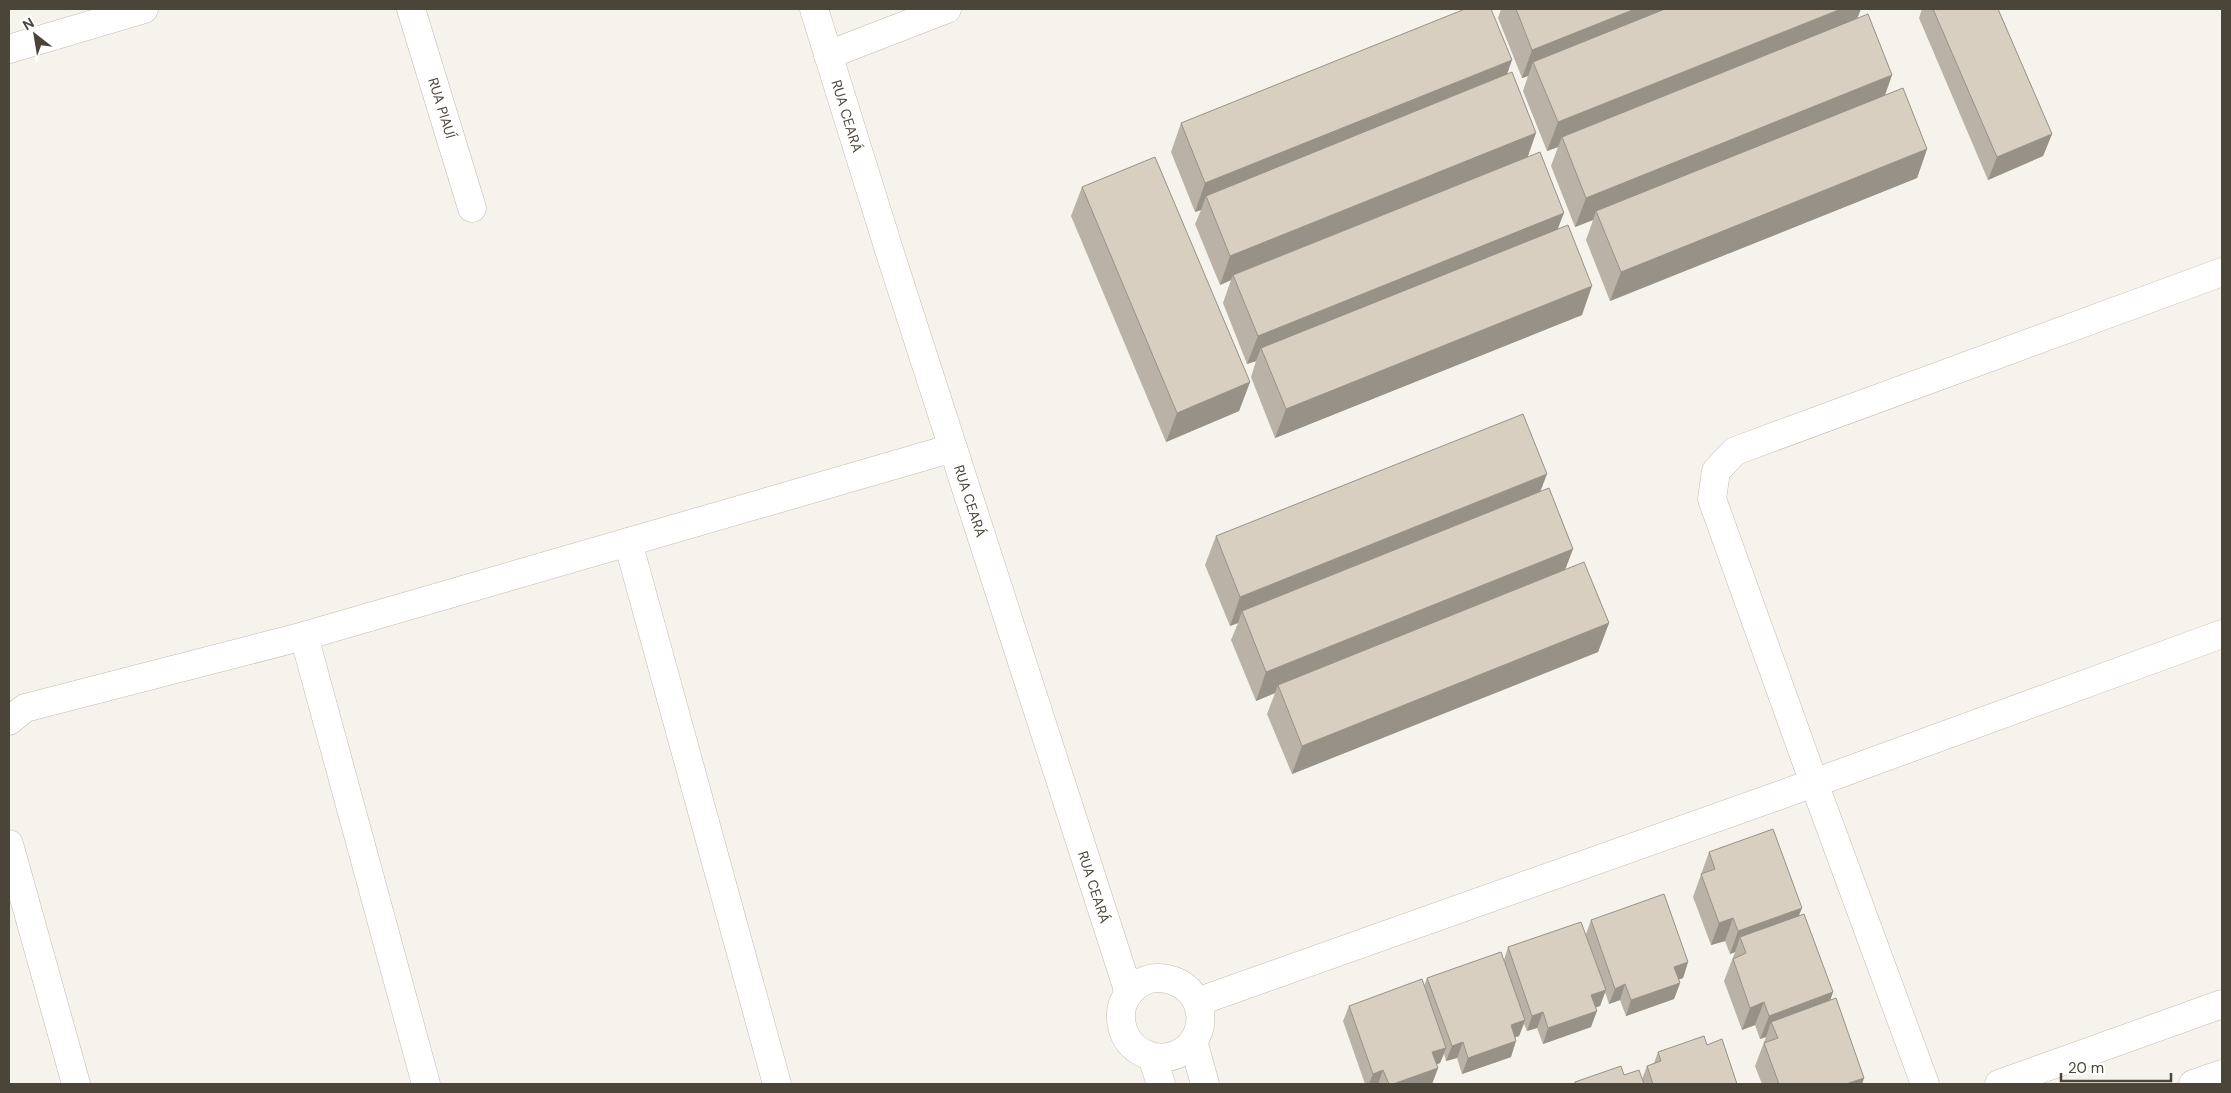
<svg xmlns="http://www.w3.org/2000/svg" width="2231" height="1093" viewBox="0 0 2231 1093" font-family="'DM Sans',sans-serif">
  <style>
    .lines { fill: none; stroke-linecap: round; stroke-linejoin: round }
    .minor-casing { stroke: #c2bbae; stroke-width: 29 }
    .minor { stroke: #fff; stroke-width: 28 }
    .wall { fill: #bab2a6 }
    .shaded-wall { fill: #979187 }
    .building { fill: #d8cfc1; stroke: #979187 }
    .labels { text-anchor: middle; stroke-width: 4; stroke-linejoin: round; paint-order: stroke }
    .street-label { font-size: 14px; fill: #4b4439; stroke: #fff }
  </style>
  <rect width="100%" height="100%" fill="#f6f3ec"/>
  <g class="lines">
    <!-- minor casing -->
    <g class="minor-casing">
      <g id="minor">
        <polyline points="411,9 472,208"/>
        <polyline points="814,9 890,253 1129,993"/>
        <polyline points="9,49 144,9"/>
        <polyline points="828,55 947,9"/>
        <polyline points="628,542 777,1084"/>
        <polyline points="304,636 426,1084"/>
        <polyline points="9,721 25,708 304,636 953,448"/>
        <polyline points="9,844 76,1084"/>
        <polyline points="1197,1002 1814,783 2222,634"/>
        <polyline points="1193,1041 1205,1084"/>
        <path d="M 1152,1057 C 1157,1057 1163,1058 1168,1057 C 1214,1048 1211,981 1159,978 C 1148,977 1136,984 1129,993 C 1115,1010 1120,1038 1138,1050 C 1142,1053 1148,1055 1152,1057 L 1161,1084"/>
        <polyline points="1925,1084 1814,783 1712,499 1716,471 1735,451 2222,272"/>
        <polyline points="1999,1084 2222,1004"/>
        <polyline points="2193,1084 2222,1074"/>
      </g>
    </g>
    <!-- minor -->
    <use href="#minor" class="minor"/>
  </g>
  <!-- wall -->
  <g class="wall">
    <polygon points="1501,9 1857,19 1892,75 1884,96 1927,149 1917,178 1610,301 1586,240 1593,220 1575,227 1551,166 1558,147 1547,151 1523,91 1528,76 1522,78 1498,18"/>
    <polygon points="1922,9 1998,9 2052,134 2043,156 1988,180 1919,18"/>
    <polygon points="1507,75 1528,157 1558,229 1582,315 1275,438 1251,377 1256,361 1247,364 1223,303 1231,280 1220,285 1195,224 1201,210 1195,212 1171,152 1181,123"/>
    <polygon points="1082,187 1250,382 1239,411 1166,442 1071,216"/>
    <polygon points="1540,492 1573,549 1565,569 1609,623 1598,652 1292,774 1267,714 1275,693 1256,701 1231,640 1238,623 1230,626 1205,565 1216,536"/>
    <polygon points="1709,852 1799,915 1833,992 1830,1001 1864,1078 1862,1084 1762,1084 1755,1066 1766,1037 1760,1039 1755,1025 1742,1030 1724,981 1735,952 1730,954 1725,941 1711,945 1693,897"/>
    <polygon points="1591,920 1688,962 1683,978 1678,980 1680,983 1674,999 1626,1016 1620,1000 1609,1004 1605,992 1600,1006 1596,1007 1591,1027 1543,1044 1537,1028 1527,1031 1524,1024 1519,1036 1515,1037 1511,1057 1462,1074 1457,1058 1446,1061 1444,1054 1440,1063 1436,1065 1438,1068 1432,1084 1365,1084 1343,1021 1349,1006 1424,986 1427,978 1504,960 1508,947 1586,934"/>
    <polygon points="1707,1045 1737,1084 1574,1084 1575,1082 1624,1075 1642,1079 1647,1066 1654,1063 1658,1052"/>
  </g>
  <!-- shaded-wall -->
  <g class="shaded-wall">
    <polygon points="1635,9 1696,9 1533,62 1528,76 1522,78 1532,50"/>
    <polygon points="1841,9 1861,9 1853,29 1562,137 1558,147 1547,151 1558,122"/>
    <polygon points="1512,60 1502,89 1206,196 1201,210 1195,212 1205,183"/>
    <polygon points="1892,75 1882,104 1596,211 1593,220 1575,227 1586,198"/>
    <polygon points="1536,133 1526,162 1233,275 1231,280 1220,285 1230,256"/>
    <polygon points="2052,134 2043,156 1988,180 1997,157"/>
    <polygon points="1927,149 1917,178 1610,301 1621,272"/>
    <polygon points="1564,213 1553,241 1261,348 1256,361 1247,364 1258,336"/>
    <polygon points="1592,286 1582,315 1275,438 1286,409"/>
    <polygon points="1250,382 1239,411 1166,442 1177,413"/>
    <polygon points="1547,474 1536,503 1242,611 1238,623 1230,626 1240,597"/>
    <polygon points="1573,549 1562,578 1278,685 1275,693 1256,701 1266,672"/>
    <polygon points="1609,623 1598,652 1292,774 1302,746"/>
    <polygon points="1802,908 1793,931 1740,937 1735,952 1730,954 1738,931"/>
    <polygon points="1733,918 1725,941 1711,945 1719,923"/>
    <polygon points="1688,962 1683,978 1668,983 1674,967"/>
    <polygon points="1680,983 1674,999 1626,1016 1631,1000"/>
    <polygon points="1625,984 1620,1000 1609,1004 1615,989"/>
    <polygon points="1606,990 1600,1006 1586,1011 1591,995"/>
    <polygon points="1833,992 1825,1015 1771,1022 1766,1037 1760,1039 1769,1016"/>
    <polygon points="1764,1002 1755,1025 1742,1030 1750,1008"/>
    <polygon points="1597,1011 1591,1027 1543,1044 1548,1028"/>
    <polygon points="1543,1012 1537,1028 1527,1031 1532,1016"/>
    <polygon points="1525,1020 1519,1036 1505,1041 1511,1025"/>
    <polygon points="1516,1041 1511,1057 1462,1074 1468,1058"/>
    <polygon points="1463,1042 1457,1058 1446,1061 1452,1046"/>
    <polygon points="1446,1048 1440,1063 1426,1068 1432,1052"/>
    <polygon points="1438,1068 1432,1084 1393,1084"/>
    <polygon points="1383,1070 1378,1084 1369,1084 1373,1074"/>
    <polygon points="1864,1078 1862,1084 1846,1084"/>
  </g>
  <!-- building -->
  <g class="building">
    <polygon points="1465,9 1491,9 1512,60 1205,183 1181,123"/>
    <polygon points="1516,9 1635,9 1532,50"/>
    <polygon points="1665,9 1841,9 1558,122 1533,62"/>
    <polygon points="1933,9 1998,9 2052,134 1997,157"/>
    <polygon points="1868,14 1892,75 1586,198 1562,137"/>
    <polygon points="1512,72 1536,133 1230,256 1206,196"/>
    <polygon points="1903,88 1927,149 1621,272 1596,211"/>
    <polygon points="1540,152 1564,213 1258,336 1233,275"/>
    <polygon points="1155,157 1250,382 1177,413 1082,187"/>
    <polygon points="1568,225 1592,286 1286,409 1261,348"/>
    <polygon points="1523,414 1547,474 1240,597 1216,536"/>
    <polygon points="1549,488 1573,549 1266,672 1242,611"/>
    <polygon points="1584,562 1609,623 1302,746 1278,685"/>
    <polygon points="1773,829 1802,908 1738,931 1733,918 1719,923 1701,874 1715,869 1709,852"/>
    <polygon points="1664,894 1688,962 1674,967 1680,983 1631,1000 1625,984 1615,989 1591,920"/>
    <polygon points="1804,914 1833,992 1769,1016 1764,1002 1750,1008 1733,959 1746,953 1740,937"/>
    <polygon points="1581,922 1606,990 1591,995 1597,1011 1548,1028 1543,1012 1532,1016 1508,947"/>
    <polygon points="1501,952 1525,1020 1511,1025 1516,1041 1468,1058 1463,1042 1452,1046 1427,978"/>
    <polygon points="1422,979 1446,1048 1432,1052 1438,1068 1393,1084 1389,1084 1383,1070 1373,1074 1349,1006"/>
    <polygon points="1836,998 1864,1078 1846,1084 1779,1084 1764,1043 1778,1038 1771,1022"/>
    <polygon points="1704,1036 1707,1045 1722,1039 1737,1084 1653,1084 1647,1066 1661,1061 1658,1052"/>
    <polygon points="1621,1066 1624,1075 1639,1070 1644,1084 1575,1084 1575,1082"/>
  </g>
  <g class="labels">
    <!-- street labels -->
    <g class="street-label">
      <text transform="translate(442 108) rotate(73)" y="5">RUA PIAUÍ</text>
      <text transform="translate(847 116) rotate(73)" y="5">RUA CEARÁ</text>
      <text transform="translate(970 501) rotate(72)" y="5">RUA CEARÁ</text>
      <text transform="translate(1094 887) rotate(72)" y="5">RUA CEARÁ</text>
    </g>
  </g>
  <!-- border -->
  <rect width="2231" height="1093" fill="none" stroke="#4b4439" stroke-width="20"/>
  <!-- north arrow -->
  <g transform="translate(35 35) rotate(329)" stroke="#ffffff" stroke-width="4" paint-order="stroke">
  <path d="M0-4L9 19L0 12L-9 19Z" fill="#4b4439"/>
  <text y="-8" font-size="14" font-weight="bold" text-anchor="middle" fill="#4b4439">N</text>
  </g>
  <!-- scale -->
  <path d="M2061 1073v8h110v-8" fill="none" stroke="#4b4439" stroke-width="2.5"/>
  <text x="2068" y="1073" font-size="15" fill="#4b4439" stroke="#ffffff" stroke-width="4" paint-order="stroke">20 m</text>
</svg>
